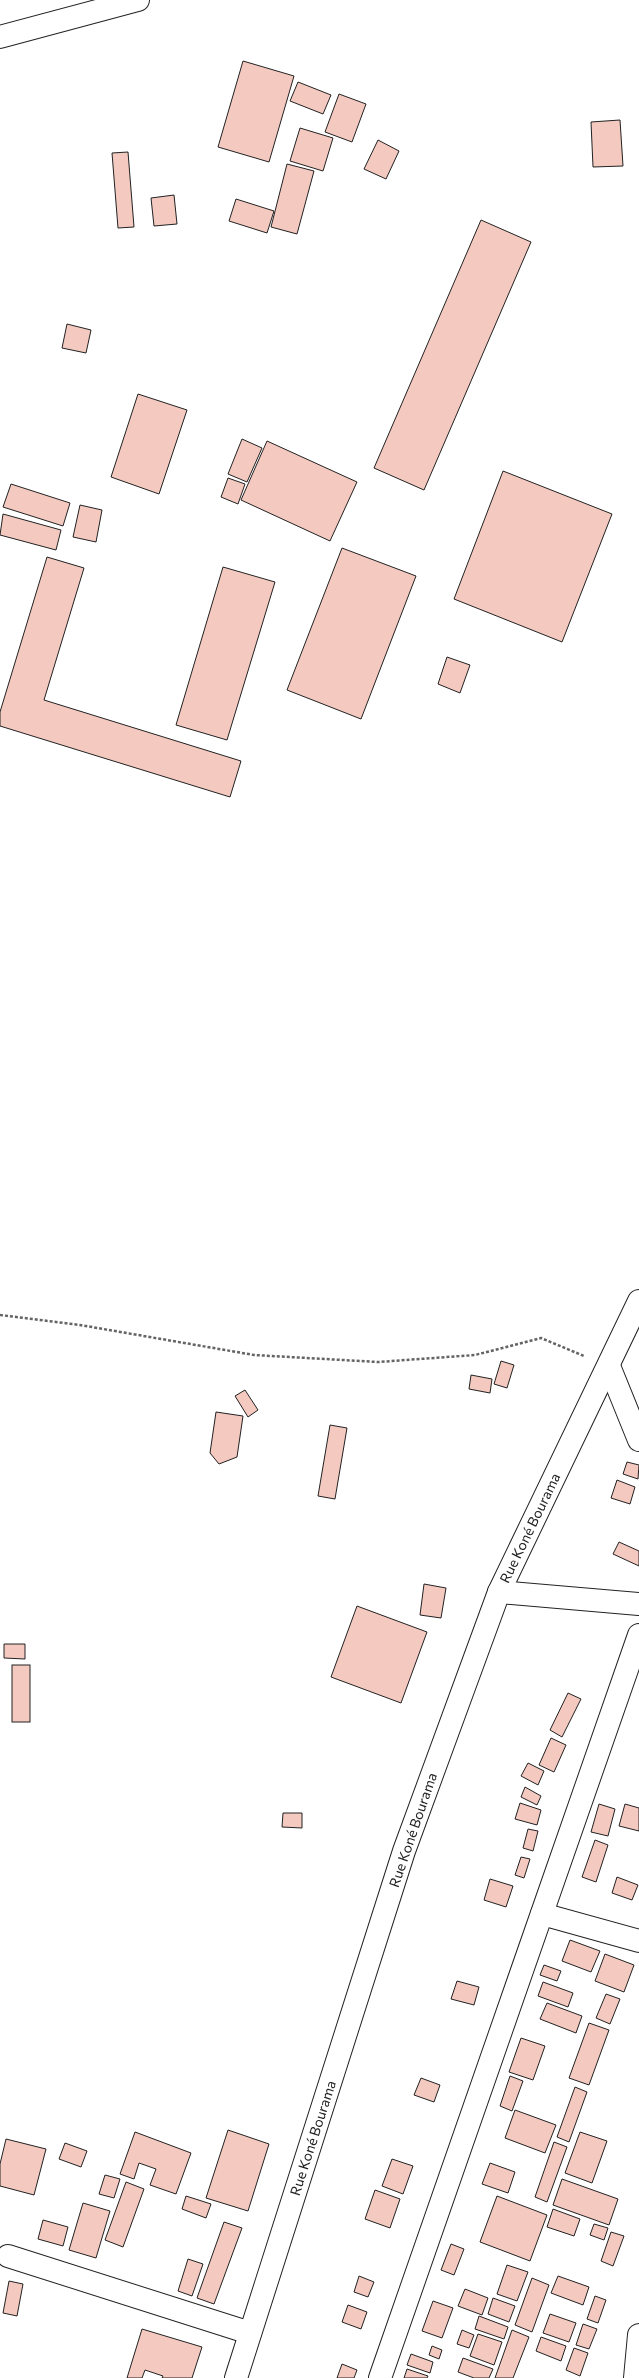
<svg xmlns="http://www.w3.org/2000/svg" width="639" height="2378" viewBox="0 0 639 2378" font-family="Commissioner,sans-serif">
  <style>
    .building { fill: #f3c9c0; stroke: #222 }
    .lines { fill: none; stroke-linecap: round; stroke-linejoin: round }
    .street-casing { stroke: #222; stroke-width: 24 }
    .highway-casing { stroke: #222; stroke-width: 24 }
    .path { stroke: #646464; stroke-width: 2.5; stroke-dasharray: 3 2; stroke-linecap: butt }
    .street { stroke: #fff; stroke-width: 22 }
    .highway { stroke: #fff; stroke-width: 22 }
    .labels { text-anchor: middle; stroke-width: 3; stroke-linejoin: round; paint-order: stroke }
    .street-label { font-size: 14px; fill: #222; stroke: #fff }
  </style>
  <rect width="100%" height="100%" fill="#fff"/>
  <!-- building -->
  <g class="building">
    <polygon points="243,61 294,76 269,162 218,147"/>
    <polygon points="298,82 331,95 323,114 290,101"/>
    <polygon points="339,94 366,104 352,142 325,132"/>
    <polygon points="620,120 623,166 593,167 591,122"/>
    <polygon points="300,128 333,138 323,171 290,161"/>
    <polygon points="378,140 399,151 386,179 364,169"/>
    <polygon points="128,152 134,227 118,228 112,153"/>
    <polygon points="287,164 314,171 297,234 271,227"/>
    <polygon points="174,195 177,224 154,226 151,198"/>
    <polygon points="236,199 274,211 267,233 229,221"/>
    <polygon points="481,220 531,242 424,490 374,468"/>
    <polygon points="67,324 91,330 86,353 62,348"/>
    <polygon points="138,394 187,410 159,494 111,477"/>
    <polygon points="242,439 262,448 247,482 228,474"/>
    <polygon points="267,441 357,482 330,541 241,500"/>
    <polygon points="503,471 612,514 562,642 454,599"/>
    <polygon points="228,478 245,484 238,504 221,497"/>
    <polygon points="11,484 70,503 63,526 3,507"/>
    <polygon points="80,505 102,510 96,542 73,537"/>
    <polygon points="3,514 61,530 56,550 0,535"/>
    <polygon points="342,548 416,576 361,719 287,690"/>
    <polygon points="47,557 84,568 44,700 241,761 230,797 0,726 0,712"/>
    <polygon points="223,567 275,582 227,740 176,725"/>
    <polygon points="447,657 470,665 460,693 438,684"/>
    <polygon points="501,1361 514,1365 507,1388 494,1384"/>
    <polygon points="471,1375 492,1379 490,1393 469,1389"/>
    <polygon points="245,1390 258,1410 248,1417 235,1396"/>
    <polygon points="216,1412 243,1416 237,1457 219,1464 210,1453"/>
    <polygon points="330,1425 347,1428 335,1499 318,1496"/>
    <polygon points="627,1462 639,1465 638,1479 623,1474"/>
    <polygon points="617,1480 635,1487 630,1504 611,1498"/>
    <polygon points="619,1542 639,1551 639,1566 613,1554"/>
    <polygon points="424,1584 446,1588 441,1618 420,1615"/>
    <polygon points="357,1606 427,1632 401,1703 331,1677"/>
    <polygon points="4,1644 25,1644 25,1659 4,1658"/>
    <rect x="12" y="1665" width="18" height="57"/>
    <polygon points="568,1693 581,1699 562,1737 550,1730"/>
    <polygon points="551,1738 566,1745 554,1772 539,1765"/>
    <polygon points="528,1763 544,1771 538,1785 521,1776"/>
    <polygon points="525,1787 541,1796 537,1805 521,1797"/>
    <polygon points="520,1803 541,1810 537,1825 515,1819"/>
    <polygon points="599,1804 615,1809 608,1836 591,1832"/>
    <polygon points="625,1804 639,1808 639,1831 619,1826"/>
    <polygon points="283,1813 302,1813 302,1828 282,1827"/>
    <polygon points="528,1829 538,1831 533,1851 523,1848"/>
    <polygon points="595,1840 608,1845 596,1882 582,1877"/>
    <polygon points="521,1857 530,1859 524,1878 515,1875"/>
    <polygon points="617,1877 638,1885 632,1900 612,1893"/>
    <polygon points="490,1879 513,1886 506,1907 484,1900"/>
    <polygon points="570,1940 600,1951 591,1972 562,1961"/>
    <polygon points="605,1954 634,1965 624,1992 595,1981"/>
    <polygon points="544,1965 561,1971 557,1981 540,1975"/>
    <polygon points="457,1981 479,1987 474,2005 451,1999"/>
    <polygon points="543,1982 573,1993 568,2007 538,1996"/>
    <polygon points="606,1994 620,1999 610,2024 596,2018"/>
    <polygon points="547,2003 582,2016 576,2033 540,2019"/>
    <polygon points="589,2023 609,2030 589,2085 569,2078"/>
    <polygon points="521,2038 545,2046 533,2080 509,2072"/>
    <polygon points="510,2076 523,2081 512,2111 500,2106"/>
    <polygon points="421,2078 440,2085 434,2102 414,2095"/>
    <polygon points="575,2087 587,2092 569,2142 557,2137"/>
    <polygon points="515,2110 556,2125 545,2153 505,2138"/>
    <polygon points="228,2130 269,2144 248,2211 206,2198"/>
    <polygon points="135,2132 191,2153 176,2194 150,2185 156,2169 139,2163 134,2179 120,2174"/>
    <polygon points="580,2132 607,2141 592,2183 565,2173"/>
    <polygon points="6,2139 46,2149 34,2195 0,2186 0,2164"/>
    <polygon points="554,2142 567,2147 547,2202 535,2197"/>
    <polygon points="65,2143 87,2151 81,2167 59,2159"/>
    <polygon points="392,2159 413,2166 403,2194 382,2186"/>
    <polygon points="490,2163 515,2172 508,2193 482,2184"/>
    <polygon points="105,2175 120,2179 114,2198 99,2194"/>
    <polygon points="562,2179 618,2199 609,2225 553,2205"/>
    <polygon points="126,2182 144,2189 123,2247 105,2240"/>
    <polygon points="375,2190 400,2199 390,2228 365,2219"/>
    <polygon points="186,2196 211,2204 206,2218 182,2209"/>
    <polygon points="497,2196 547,2215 530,2261 480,2242"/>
    <polygon points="83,2203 110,2211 96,2258 69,2250"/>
    <polygon points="553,2209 580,2219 574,2236 547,2227"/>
    <polygon points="43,2220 68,2227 63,2246 38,2239"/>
    <polygon points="224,2222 242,2228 214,2304 197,2298"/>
    <polygon points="594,2224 608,2228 604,2240 590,2235"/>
    <polygon points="611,2232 624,2236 613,2266 601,2261"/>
    <polygon points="451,2244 464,2249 454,2275 441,2270"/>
    <polygon points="188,2259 203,2264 192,2296 178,2291"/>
    <polygon points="507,2265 528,2272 517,2301 497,2294"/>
    <polygon points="359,2276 374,2282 368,2297 354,2292"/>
    <polygon points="558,2276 589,2287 583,2305 551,2293"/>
    <polygon points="532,2278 549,2285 532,2332 515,2325"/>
    <polygon points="9,2281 23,2284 17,2316 3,2313"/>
    <polygon points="465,2289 488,2298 482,2315 458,2306"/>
    <polygon points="595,2296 606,2300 598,2323 587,2319"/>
    <polygon points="493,2298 515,2306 509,2322 488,2314"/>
    <polygon points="433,2301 453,2308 442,2338 422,2331"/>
    <polygon points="348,2305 367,2312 361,2329 342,2322"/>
    <polygon points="550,2314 576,2323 569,2342 543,2333"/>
    <polygon points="479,2316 508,2327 504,2339 475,2329"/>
    <polygon points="583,2324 597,2329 589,2349 576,2345"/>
    <polygon points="142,2329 202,2347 192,2378 162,2378 163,2376 145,2370 142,2378 127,2378"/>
    <polygon points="462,2330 474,2335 469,2348 457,2344"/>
    <polygon points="512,2330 529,2337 513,2378 495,2378"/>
    <polygon points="478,2334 502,2342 494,2365 470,2356"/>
    <polygon points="541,2337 566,2346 561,2361 536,2351"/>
    <polygon points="432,2346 442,2350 439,2359 429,2355"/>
    <polygon points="574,2348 588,2353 580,2376 566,2370"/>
    <polygon points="411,2354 433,2362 430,2373 407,2365"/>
    <polygon points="463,2358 493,2369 489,2378 474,2378 458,2372"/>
    <polygon points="342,2364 357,2370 354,2378 337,2378"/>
    <polygon points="407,2369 428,2376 427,2378 404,2378"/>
  </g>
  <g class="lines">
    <!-- street casing -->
    <g class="street-casing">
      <g id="street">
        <polyline points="0,37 138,0"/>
        <polyline points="609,1366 639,1440"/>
        <polyline points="499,1592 639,1604"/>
        <polyline points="542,1914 639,1941"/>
        <polyline points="8,2256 250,2333"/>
        <polyline points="380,2378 639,1635"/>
        <polyline points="635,2378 639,2335"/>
      </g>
    </g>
    <!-- highway casing -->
    <g class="highway-casing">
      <polyline id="highway" points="236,2378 404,1851 499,1592 639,1301"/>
    </g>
    <!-- path -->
    <polyline class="path" points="0,1315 80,1325 254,1355 378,1362 475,1355 541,1338 584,1356"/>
    <!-- street -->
    <use href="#street" class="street"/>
    <!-- highway -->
    <use href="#highway" class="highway"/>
  </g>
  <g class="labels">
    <!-- street labels -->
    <g class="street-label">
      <text transform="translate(530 1528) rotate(-64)" y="5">Rue Koné Bourama</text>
      <text transform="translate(413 1830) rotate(-71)" y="5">Rue Koné Bourama</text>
      <text transform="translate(313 2138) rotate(-72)" y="5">Rue Koné Bourama</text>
    </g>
  </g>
</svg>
